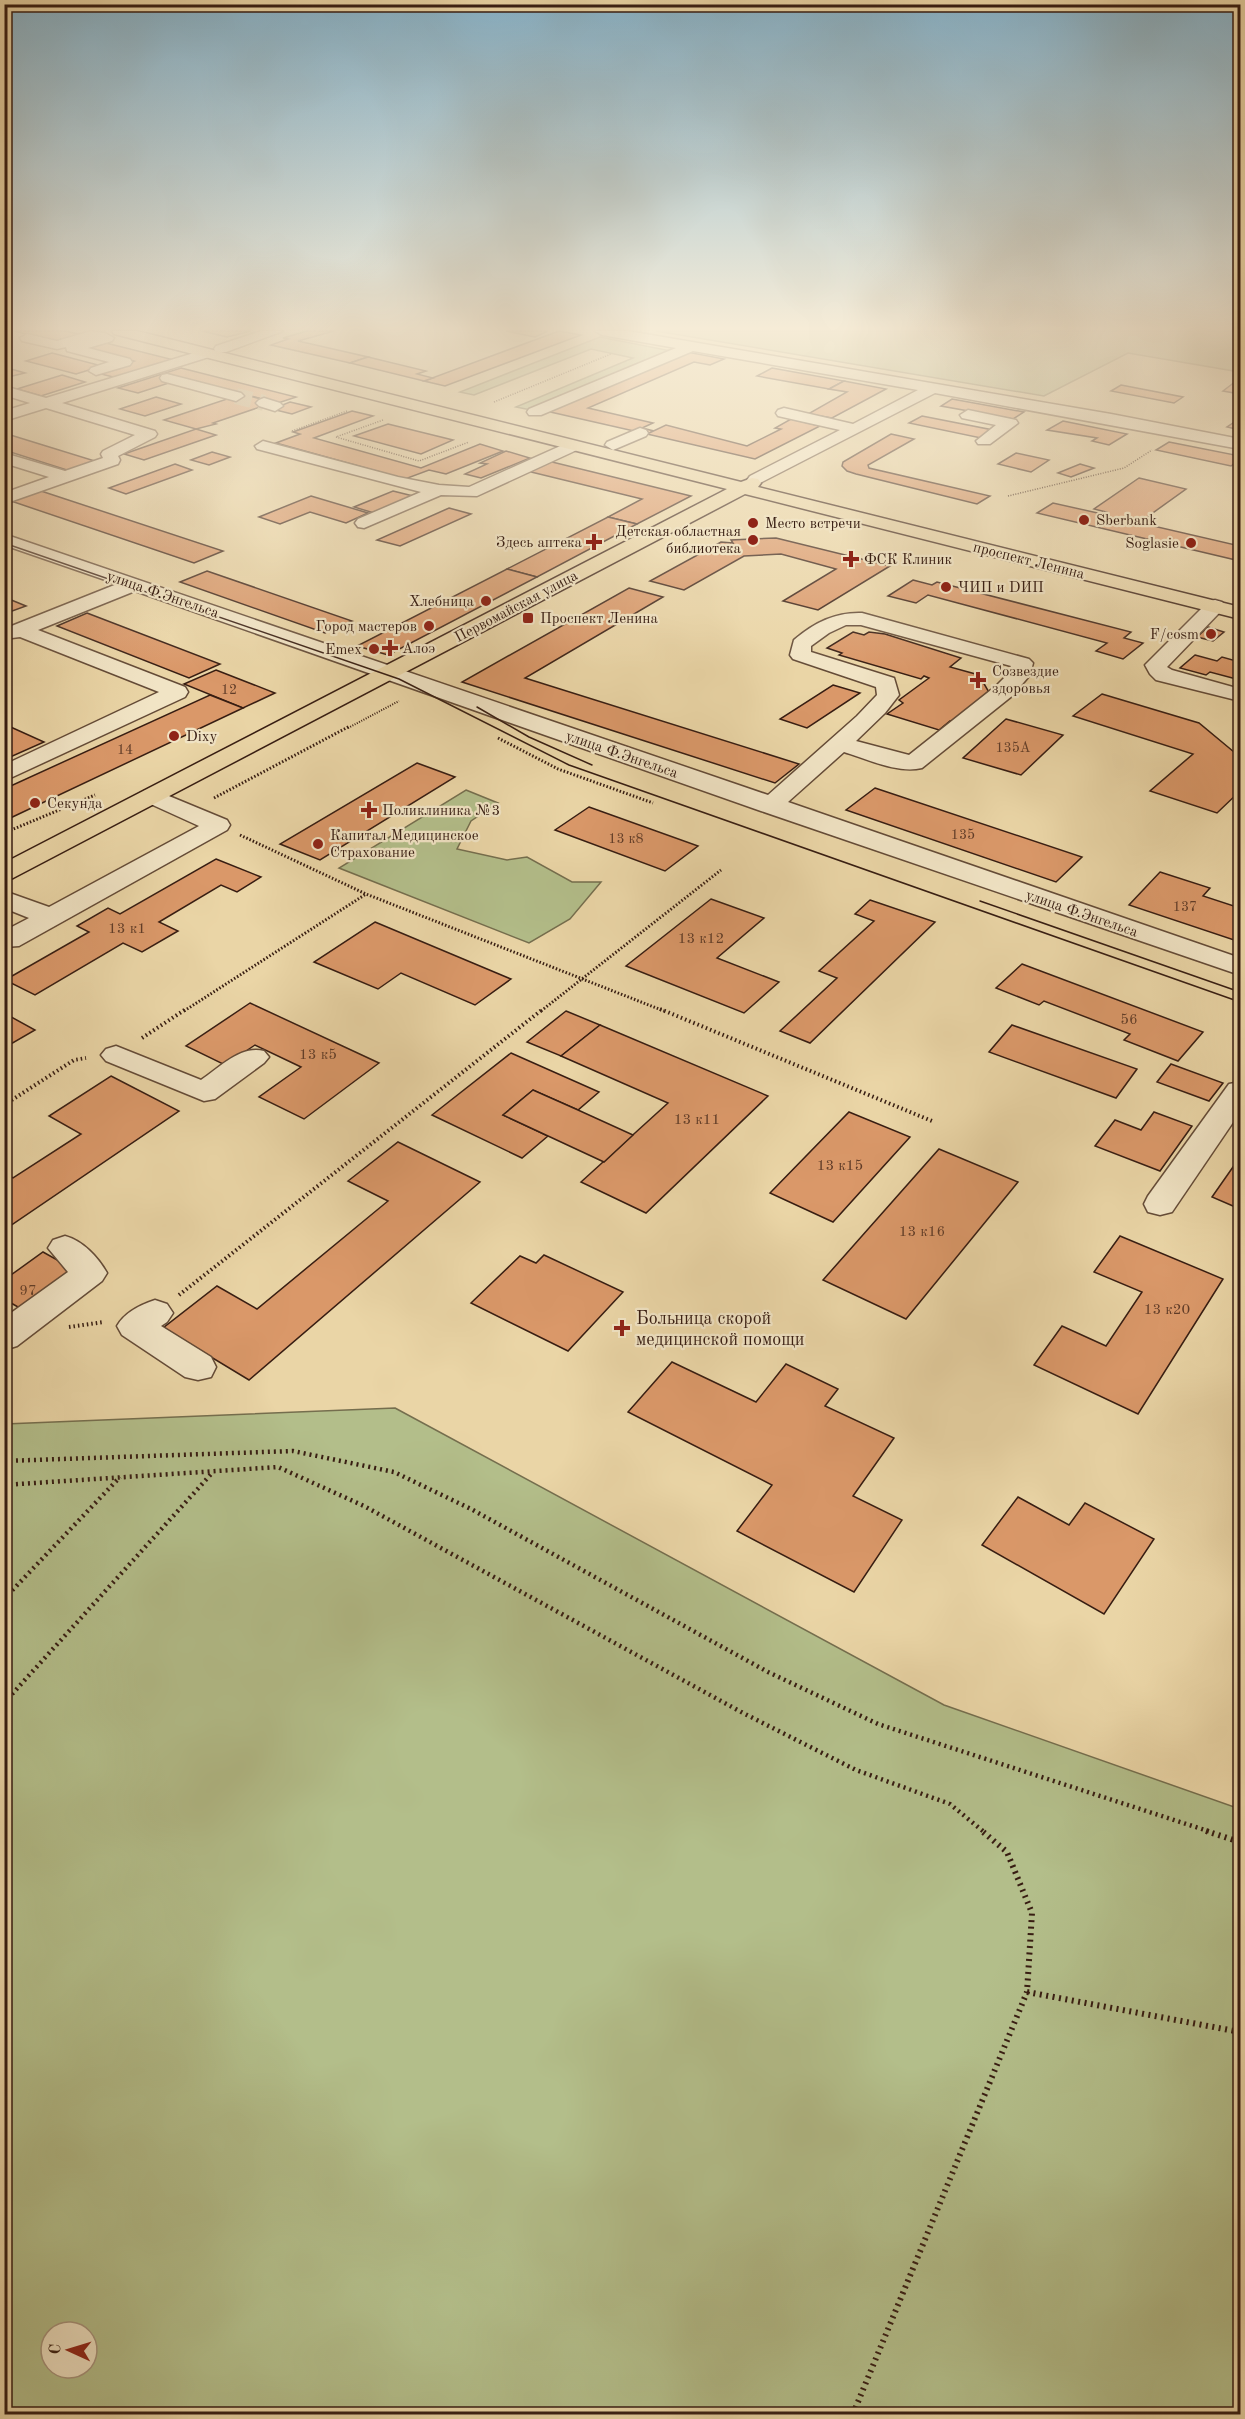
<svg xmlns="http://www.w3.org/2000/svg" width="1245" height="2419" viewBox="0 0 1245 2419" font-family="'Old Standard TT',serif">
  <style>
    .green { fill: #b3be8a; stroke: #756e4e; stroke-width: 1.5; fill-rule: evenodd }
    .building { fill: #da9869; stroke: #371d12; stroke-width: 1.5 }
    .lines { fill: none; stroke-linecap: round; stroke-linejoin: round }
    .minor-tunnel { stroke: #c6b088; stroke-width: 16; stroke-dasharray: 16 8; stroke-linecap: butt }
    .minor-casing { stroke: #644b37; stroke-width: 3 }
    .major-casing { stroke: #371d12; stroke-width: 3 }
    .path-far5 { stroke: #371d12; stroke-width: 1.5; stroke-dasharray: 1 1.5; stroke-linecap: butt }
    .path-far4 { stroke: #371d12; stroke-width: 2; stroke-dasharray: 1 1.5; stroke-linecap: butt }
    .path-far3 { stroke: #371d12; stroke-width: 3; stroke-dasharray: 1.5 2; stroke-linecap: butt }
    .path-far2 { stroke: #371d12; stroke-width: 4; stroke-dasharray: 1.5 3; stroke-linecap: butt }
    .path-far1 { stroke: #371d12; stroke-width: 4.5; stroke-dasharray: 2 4; stroke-linecap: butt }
    .path { stroke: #371d12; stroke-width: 6; stroke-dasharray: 2 4.5; stroke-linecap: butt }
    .minor { fill: #f1e4c5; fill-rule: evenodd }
    .major { fill: #ead5a6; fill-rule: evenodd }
    .tram { stroke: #371d12; stroke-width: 1.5 }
    .poi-dot { fill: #8f2418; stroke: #f1e4c5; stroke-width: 2 }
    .labels { text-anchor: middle; stroke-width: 4.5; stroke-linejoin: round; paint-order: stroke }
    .far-number-label { font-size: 14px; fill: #603c28 }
    .far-poi-label { font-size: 15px; fill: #371d12; stroke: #f1e4c5; text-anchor: start }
    .far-street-label { font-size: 15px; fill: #371d12; stroke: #f1e4c5 }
    .number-label { font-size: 15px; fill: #603c28 }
    .poi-label { font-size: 18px; fill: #371d12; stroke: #f1e4c5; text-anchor: start }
  </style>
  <rect width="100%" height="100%" fill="#ead5a6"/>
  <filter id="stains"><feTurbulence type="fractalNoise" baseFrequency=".00333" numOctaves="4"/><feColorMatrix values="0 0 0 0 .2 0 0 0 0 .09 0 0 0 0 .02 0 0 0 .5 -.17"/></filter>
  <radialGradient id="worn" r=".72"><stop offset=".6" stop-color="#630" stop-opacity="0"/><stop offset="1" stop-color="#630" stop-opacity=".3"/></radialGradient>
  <!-- green -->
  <g class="green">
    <polygon points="656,331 1240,331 1240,372 1128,353 1044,396"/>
    <polygon points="600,337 671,351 531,410 516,407 633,358 591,349 474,395 460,392"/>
    <polygon points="466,790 498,803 471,821 457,849 507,860 527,857 572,882 601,882 570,919 529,943 339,868"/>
    <path d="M 395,1408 L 944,1705 L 1240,1809 L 1240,2414 L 5,2414 L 5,1424 ZM 51,2332 L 87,2332 L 87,2368 L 51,2368 Z"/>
  </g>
  <!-- building -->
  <g class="building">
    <polygon points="14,331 66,331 82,335 58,342"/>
    <polygon points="202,331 251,331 227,337"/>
    <polygon points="307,331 334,331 298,341 368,357 350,363 271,345 288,339 283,338"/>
    <polygon points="506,331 548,331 535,337"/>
    <polygon points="559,331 581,335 445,386 424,381"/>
    <polygon points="102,342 174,360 117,378 97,373 134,361 81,348"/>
    <polygon points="687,352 724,359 710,365 694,362 588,408 653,423 642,428 654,431 647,434 546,411"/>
    <polygon points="52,353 102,366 76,374 26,361"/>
    <polygon points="368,357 426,371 417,374 433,378 424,381 350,363"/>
    <polygon points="4,367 25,373 4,378"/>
    <polygon points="181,368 296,397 278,403 172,376 172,382 138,393 118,388"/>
    <polygon points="772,368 844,381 829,389 757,376"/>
    <polygon points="62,375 85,382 41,396 17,389"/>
    <polygon points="1240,378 1240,394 1223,391"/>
    <polygon points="844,381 886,389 832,418 808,414 847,392 829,389"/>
    <polygon points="1121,385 1183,397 1174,403 1111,391"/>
    <polygon points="242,394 269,401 263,406 213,423 216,424 196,429 164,420"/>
    <polygon points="156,397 181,404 145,416 120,409"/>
    <polygon points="952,399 1024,412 1013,419 941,406"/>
    <polygon points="290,402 311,407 292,414 272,409"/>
    <polygon points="352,411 373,416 314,438 421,468 480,444 503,451 446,474 429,470 405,479 276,443 300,434 293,432"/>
    <polygon points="922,416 993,430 981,438 909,423"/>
    <polygon points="791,419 820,426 755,459 647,434 666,425 747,446 781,429 775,428"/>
    <polygon points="1239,419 1240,430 1227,427"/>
    <polygon points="1063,421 1127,434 1109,445 1092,441 1097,438 1047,430"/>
    <polygon points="388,424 453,440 421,454 354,436"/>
    <polygon points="196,429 216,435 144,460 124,454"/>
    <polygon points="4,433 98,462 70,471 4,450"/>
    <polygon points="891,434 914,439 868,465 869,468 990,496 977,504 856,474 847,471 842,466 843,462"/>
    <polygon points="1169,442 1240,456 1240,459 1231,466 1156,450"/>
    <polygon points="506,451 530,458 481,478 465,474 487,464 480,463"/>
    <polygon points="212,452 230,457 209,465 191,460"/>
    <polygon points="1016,453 1049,460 1031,472 998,464"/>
    <polygon points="548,461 691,496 637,524 608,517 642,499 527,471"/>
    <polygon points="175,464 192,470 126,494 109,488"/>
    <polygon points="1080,464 1094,468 1071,477 1058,473"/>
    <polygon points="1139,478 1186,489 1143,520 1127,517 1123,519 1240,546 1240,561 1037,513 1053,503 1102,514 1106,512 1094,509"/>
    <polygon points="41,491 223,551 194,563 11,501"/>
    <polygon points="393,491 413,496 374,513 354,507"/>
    <polygon points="311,496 368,513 346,523 310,512 280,524 259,517"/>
    <polygon points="449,508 471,514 400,546 377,540"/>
    <polygon points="608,517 637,524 537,577 507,569"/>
    <polygon points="776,538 890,566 818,610 783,601 836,569 781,554 744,556 684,590 650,581 721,542 733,543 731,540"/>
    <polygon points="507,569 537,577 388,655 357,646"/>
    <polygon points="207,571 352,621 325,633 180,582"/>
    <polygon points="913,580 932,585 937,582 1131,632 1124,638 1143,643 1123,659 1096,651 1107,643 928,595 916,603 888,596"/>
    <polygon points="629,588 663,597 525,678 799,764 775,783 462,682"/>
    <polygon points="4,597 26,606 4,614"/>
    <polygon points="87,613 220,664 189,678 57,626"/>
    <polygon points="1208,627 1224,632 1213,641 1197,637"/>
    <polygon points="853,632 864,635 869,632 885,634 961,658 950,667 979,675 990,694 956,720 950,721 939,730 887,714 903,703 899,700 929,678 924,676 921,679 839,655 842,653 827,648"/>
    <polygon points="1195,655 1217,661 1222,657 1240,662 1240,680 1210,672 1206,675 1180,668"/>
    <polygon points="216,670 275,693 243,708 184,684"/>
    <polygon points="833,685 860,693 807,728 780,719"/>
    <polygon points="1102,694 1199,723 1240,757 1240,791 1217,813 1150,791 1193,754 1073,716"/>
    <polygon points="210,695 243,708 4,821 4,789"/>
    <polygon points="1006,719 1063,735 1021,775 963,758"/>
    <polygon points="4,724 44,742 8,758 4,757"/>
    <polygon points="417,763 455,777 320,860 280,844"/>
    <polygon points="875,788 1082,857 1056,882 846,810"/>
    <polygon points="589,807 698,846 665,871 555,830"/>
    <polygon points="216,859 261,877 237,892 221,885 159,922 178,931 142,952 123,943 35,995 5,980 89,932 77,926 108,908 120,914"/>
    <polygon points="1160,872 1210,888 1203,896 1240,908 1240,942 1129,905"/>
    <polygon points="711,899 764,918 717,958 779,982 744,1013 626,966"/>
    <polygon points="870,900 935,922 810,1043 780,1031 837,978 819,971 874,921 855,914"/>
    <polygon points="375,922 511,979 475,1005 401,973 378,989 314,962"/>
    <polygon points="1022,964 1203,1032 1178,1061 1124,1040 1130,1034 1044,1001 1039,1005 996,988"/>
    <polygon points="250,1003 379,1063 304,1119 259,1097 301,1067 255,1045 225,1065 186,1046"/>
    <polygon points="566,1011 600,1025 561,1056 527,1042"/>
    <polygon points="4,1013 35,1030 4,1048"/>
    <polygon points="600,1025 768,1096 646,1213 581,1182 668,1103 561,1056"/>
    <polygon points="1012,1025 1137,1069 1116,1098 989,1052"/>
    <polygon points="511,1053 599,1092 578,1110 533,1090 503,1115 548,1136 522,1158 432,1115"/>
    <polygon points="1171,1064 1223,1083 1209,1101 1157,1082"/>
    <polygon points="111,1076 179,1111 4,1230 4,1173 13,1178 81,1134 49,1116"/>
    <polygon points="533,1090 578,1110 633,1135 604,1162 503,1115"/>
    <polygon points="849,1112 910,1137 833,1222 770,1193"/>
    <polygon points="1154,1112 1192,1126 1160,1171 1095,1146 1115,1120 1141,1130"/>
    <polygon points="398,1142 480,1182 249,1380 163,1328 217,1286 257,1309 388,1201 348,1181"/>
    <polygon points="939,1149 1018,1182 906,1319 823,1280"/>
    <polygon points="1240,1157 1240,1209 1212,1197"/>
    <polygon points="1120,1236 1223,1279 1138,1414 1034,1365 1062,1326 1106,1346 1142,1292 1094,1272"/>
    <polygon points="43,1252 77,1271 25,1311 4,1299 4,1280"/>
    <polygon points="544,1255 623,1292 568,1351 471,1303 520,1256 536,1263"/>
    <polygon points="672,1362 756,1402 786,1364 838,1389 825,1406 894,1438 853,1496 902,1520 854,1592 737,1531 772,1485 628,1412"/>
    <polygon points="1018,1497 1069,1525 1085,1503 1154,1539 1104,1614 982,1545"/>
  </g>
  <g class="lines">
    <!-- minor-tunnel -->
    <polyline class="minor-tunnel" points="236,396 264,403"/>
    <!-- minor casing -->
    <g class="minor-casing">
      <g id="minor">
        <polygon points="91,331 105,333 114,338 112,341 88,348 130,359 132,362 130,365 96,375 89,371 91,368 109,362 67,351 66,347 57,349 22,341 20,338 27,334 57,341"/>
        <polygon points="261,331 283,331 226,352 216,352 214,349 216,346"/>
        <polygon points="595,331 628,331 1111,414 1240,439 1240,449 935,393 756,485 750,484 747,480 750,476 840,430 778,416 776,413 778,410 784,408 853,424 918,390 693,351 541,415 529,415 527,412 529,409 676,348 602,335"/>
        <polygon points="207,349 214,353 212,356 62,403 155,431 157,434 155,437 118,456 120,460 118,464 4,504 4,493 49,477 4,463 4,453 65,471 103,458 101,454 103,451 135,435 46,408 4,421 4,411 30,403 4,395 4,386 46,398"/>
        <polygon points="167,374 241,393 244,396 236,401 162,381 160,378 162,375"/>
        <polygon points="264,398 280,403 283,406 275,411 259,406 256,403 259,400"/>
        <polygon points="968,410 1016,420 1018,423 990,444 978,444 976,441 996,425 962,418 960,415"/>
        <polygon points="640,428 646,430 648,433 646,436 613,450 605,445 607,442"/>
        <polygon points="263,441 398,477 439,485 469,487 567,443 579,443 581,446 579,449 477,496 441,495 364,528 358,527 355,523 358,519 421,492 257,449 255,446"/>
        <path d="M 4,534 L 768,795 L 857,716 L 877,695 L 876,687 L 793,659 L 790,655 L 794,640 C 814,623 835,612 862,613 L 1029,659 L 1033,663 L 1030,675 L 1012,696 L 922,768 C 898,774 867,759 844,752 L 788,802 L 1240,958 L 1240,975 L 761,811 L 135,591 L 38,630 L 185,687 L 188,692 L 185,697 L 4,781 L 4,765 L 159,692 L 20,637 L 4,639 L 4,629 L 117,584 L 4,545 ZM 846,625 L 861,625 L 1011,666 L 1009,673 L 996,686 L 909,755 L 856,741 L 885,713 L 899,695 L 894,678 L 811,652 L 811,646 L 829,633 Z"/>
        <polygon points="1215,600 1222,602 1225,606 1222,610 1167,667 1172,670 1240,689 1240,701 1156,680 1150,674 1145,665 1208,602"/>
        <polygon points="152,789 227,820 230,825 227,830 19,946 4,947 4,931 29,918 4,908 4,891 49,907 199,826 144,801 140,796 144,791"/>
        <path d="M 116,1046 L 201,1080 C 220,1067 241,1045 264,1051 L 269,1057 L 264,1063 L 215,1099 L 204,1101 L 106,1061 L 101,1055 L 106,1049 Z"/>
        <polygon points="1240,1082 1240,1112 1172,1212 1160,1215 1148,1212 1144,1204 1148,1196 1229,1084"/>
        <path d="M 65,1236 C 83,1241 98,1257 107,1273 L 102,1281 L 17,1346 L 4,1350 L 4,1318 L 68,1272 L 48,1248 L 53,1240 Z"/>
        <path d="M 155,1300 L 167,1304 L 173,1313 L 167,1322 L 161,1326 L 211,1357 L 216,1367 L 211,1377 L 198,1380 L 185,1377 L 122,1335 L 117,1326 C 125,1312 140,1305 155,1300 Z"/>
      </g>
    </g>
    <!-- major casing -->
    <g class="major-casing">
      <polygon id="major" points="112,331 137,331 741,482 752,478 758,479 761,483 758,487 1240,607 1240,619 745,494 13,878 4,881 4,863 727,489 114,334"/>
    </g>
    <!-- path-far5 -->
    <g class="path-far5">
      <polyline points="494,402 611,354"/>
      <polyline points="383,420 336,437 419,461 469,442"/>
      <polyline points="292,431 347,411"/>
      <polyline points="1008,496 1124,468 1152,450"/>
    </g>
    <!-- path-far4 -->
    <polyline class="path-far4" points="348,728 399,701"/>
    <!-- path-far3 -->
    <g class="path-far3">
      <polyline points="498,738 558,769 653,803"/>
      <polyline points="214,798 350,726"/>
      <polyline points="4,833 95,795"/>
      <polyline points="240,835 366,894 664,1011"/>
      <polyline points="184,1011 366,894"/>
      <polyline points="541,1011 721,870"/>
    </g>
    <!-- path-far2 -->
    <g class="path-far2">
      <polyline points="660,1009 932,1121"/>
      <polyline points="142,1038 186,1009"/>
      <polyline points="4,1105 74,1060 86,1058"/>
      <polyline points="179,1295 543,1009"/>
      <polyline points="69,1327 104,1322"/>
    </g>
    <!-- path-far1 -->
    <g class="path-far1">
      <polyline points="4,1461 293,1451 394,1472 471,1509 768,1672 878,1724 1211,1832"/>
      <polyline points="4,1485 278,1467 364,1506 743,1713 856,1770 950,1804 984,1832"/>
      <polyline points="4,1599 120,1477"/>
      <polyline points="4,1703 213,1472"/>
    </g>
    <!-- path -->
    <g class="path">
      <polyline points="1206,1831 1240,1842"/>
      <polyline points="1027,1992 1240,2032"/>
      <polyline points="853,2414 1027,1992 1032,1913 1007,1852 982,1831"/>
    </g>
    <!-- minor -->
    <use href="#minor" class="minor"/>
    <!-- major -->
    <use href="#major" class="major"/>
    <!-- tram -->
    <g class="tram">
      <polyline points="4,543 399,679 569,765 1240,1002"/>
      <polyline points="477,707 529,737 592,765"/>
      <polyline points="980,901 1240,992"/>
    </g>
  </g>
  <!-- sky -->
  <linearGradient id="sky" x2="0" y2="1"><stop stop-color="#88b6cf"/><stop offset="0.49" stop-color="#f6ecd7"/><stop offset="1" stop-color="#f6ecd7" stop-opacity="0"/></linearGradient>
  <rect width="1245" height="670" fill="url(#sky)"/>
  <!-- markers -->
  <g class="poi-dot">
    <circle cx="1084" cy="520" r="6"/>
    <circle cx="753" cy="523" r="6"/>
    <circle cx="753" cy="540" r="6"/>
    <path d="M591 533h6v6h6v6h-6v6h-6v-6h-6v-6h6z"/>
    <circle cx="1191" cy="543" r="6"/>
    <path d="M848 550h6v6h6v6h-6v6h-6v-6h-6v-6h6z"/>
    <circle cx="946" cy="587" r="6"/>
    <circle cx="486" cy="601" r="6"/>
    <rect x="522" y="612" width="12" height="12" rx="3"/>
    <circle cx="429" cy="626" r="6"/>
    <circle cx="1211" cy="634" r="6"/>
    <path d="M387 639h6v6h6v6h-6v6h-6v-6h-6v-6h6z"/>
    <circle cx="374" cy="649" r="6"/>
    <path d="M975 671h6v6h6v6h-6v6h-6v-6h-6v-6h6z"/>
    <circle cx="174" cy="736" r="6"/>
    <circle cx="35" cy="803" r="6"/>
    <path d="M366 801h6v6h6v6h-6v6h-6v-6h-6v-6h6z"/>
    <circle cx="318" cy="844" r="6"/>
    <path d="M619 1319h6v6h6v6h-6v6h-6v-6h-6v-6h6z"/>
  </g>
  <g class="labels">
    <!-- far-number labels -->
    <g class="far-number-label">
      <text x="229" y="694">12</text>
      <text x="1013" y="752">135А</text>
      <text x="125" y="754">14</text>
      <text x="963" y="839">135</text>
      <text x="626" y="843">13 к8</text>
      <text x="1185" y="911">137</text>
    </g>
    <!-- far-poi labels -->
    <g class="far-poi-label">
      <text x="1096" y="525">Sberbank</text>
      <text x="765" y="528">Место встречи</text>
      <text x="741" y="536" text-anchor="end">Детская областная<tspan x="741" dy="17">библиотека</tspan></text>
      <text x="582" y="547" text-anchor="end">Здесь аптека</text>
      <text x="1179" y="548" text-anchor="end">Soglasie</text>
      <text x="864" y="564">ФСК Клиник</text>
      <text x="958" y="592">ЧИП и DИП</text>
      <text x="474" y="606" text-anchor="end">Хлебница</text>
      <text x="540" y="623">Проспект Ленина</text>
      <text x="417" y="631" text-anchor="end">Город мастеров</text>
      <text x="1199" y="639" text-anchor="end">F/cosm</text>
      <text x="402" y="653">Алоэ</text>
      <text x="362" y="654" text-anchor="end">Emex</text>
      <text x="992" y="676">Созвездие<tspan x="992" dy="17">здоровья</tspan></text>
      <text x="186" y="741">Dixy</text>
      <text x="47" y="808">Секунда</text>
      <text x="382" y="815">Поликлиника №3</text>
      <text x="330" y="840">Капитал Медицинское<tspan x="330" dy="17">Страхование</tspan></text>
    </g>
    <!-- far-street labels -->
    <g class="far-street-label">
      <text transform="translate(1029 560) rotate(14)" y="5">проспект Ленина</text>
      <text transform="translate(163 594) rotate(19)" y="5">улица Ф.Энгельса</text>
      <text transform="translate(516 606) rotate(-28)" y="5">Первомайская улица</text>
      <text transform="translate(622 754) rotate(19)" y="5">улица Ф.Энгельса</text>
      <text transform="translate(1082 913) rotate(19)" y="5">улица Ф.Энгельса</text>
    </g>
    <!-- number labels -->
    <g class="number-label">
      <text x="127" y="933">13 к1</text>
      <text x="701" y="943">13 к12</text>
      <text x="1129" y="1024">56</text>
      <text x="318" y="1059">13 к5</text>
      <text x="697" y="1124">13 к11</text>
      <text x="840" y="1170">13 к15</text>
      <text x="922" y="1236">13 к16</text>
      <text x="28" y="1295">97</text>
      <text x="1167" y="1314">13 к20</text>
    </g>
    <!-- poi labels -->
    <g class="poi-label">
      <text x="636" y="1324">Больница скорой<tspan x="636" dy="21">медицинской помощи</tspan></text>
    </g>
  </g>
  <!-- margin -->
  <rect width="1245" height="2419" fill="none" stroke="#ead5a6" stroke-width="24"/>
  <rect x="6" y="6" width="1233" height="2407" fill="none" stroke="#371d12" stroke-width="3"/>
  <rect x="12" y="12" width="1221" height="2395" fill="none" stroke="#371d12" stroke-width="1.5"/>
  <!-- north arrow -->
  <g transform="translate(69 2350) rotate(274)"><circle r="28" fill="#f1e4c5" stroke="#a7947d" stroke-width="1.5"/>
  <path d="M0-4.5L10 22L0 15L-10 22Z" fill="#8f2418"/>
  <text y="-9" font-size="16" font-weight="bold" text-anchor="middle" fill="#371d12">С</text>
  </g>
  <rect width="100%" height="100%" filter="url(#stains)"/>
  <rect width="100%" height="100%" fill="url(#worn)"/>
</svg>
